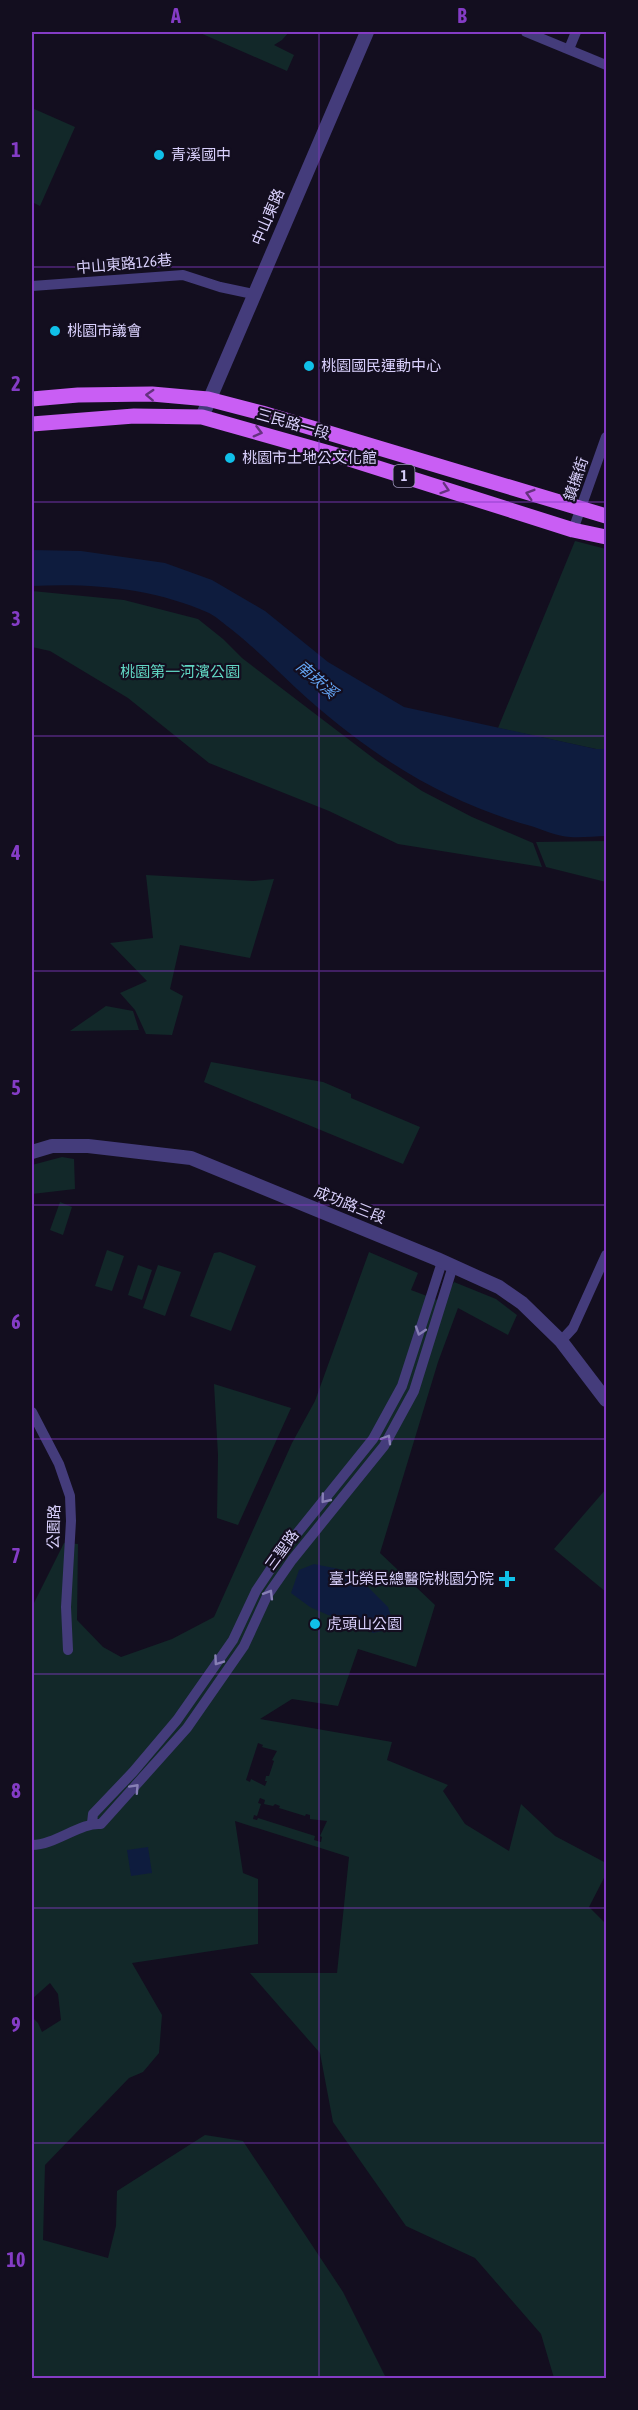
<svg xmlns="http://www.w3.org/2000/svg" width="638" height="2410" viewBox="0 0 638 2410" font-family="'Asap Condensed','Noto Sans TC',sans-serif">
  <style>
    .green { fill: #122829; fill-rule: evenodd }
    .water { fill: #0e1c3e }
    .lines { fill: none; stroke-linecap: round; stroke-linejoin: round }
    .minor { stroke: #443c7b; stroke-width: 10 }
    .tertiary { stroke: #443c7b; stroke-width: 14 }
    .primary { stroke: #c95ef4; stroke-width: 15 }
    .oneway { stroke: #65327f }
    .oneway2 { stroke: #877fb5 }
    .grid { fill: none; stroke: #843cc5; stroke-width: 1.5; stroke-opacity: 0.55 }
    .poi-dot { fill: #10c0e8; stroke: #130e1f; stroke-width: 2 }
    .labels { text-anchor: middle; stroke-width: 4.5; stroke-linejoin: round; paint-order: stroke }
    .shield { fill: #130e1f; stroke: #9e96ba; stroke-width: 1.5 }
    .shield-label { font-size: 14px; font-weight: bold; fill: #d9d0fc }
    .poi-label { font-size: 15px; fill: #d9d0fc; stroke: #130e1f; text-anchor: start }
    .street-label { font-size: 15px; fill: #d9d0fc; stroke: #130e1f }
    .park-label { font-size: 15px; fill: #61d6c3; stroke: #130e1f }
    .water-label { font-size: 16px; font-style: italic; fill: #65a6f5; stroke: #130e1f }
    .neatline { fill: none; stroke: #843cc5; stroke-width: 2 }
    .grid-label { font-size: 20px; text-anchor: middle; font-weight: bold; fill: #843cc5 }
  </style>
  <rect width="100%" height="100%" fill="#130e1f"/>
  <!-- green -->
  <g class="green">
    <polygon points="198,32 245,32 254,34 289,32 282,40 274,45 294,55 287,71"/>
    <polygon points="32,108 75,127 40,206 32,202"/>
    <polygon points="575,541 606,549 606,749 596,749 498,728"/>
    <polygon points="32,591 124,600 198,619 223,639 242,658 377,761 422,791 472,817 533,843 542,867 398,844 329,811 209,763 128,698 50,651 32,647"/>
    <polygon points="606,841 606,882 546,867 536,842"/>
    <polygon points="146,875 253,881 274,879 250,958 180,945 170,989 183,996 172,1035 146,1034 135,1010 120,993 147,981 110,943 153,938"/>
    <polygon points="106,1006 133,1011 139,1030 70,1031"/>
    <polygon points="211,1062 323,1082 351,1094 351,1098 420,1127 403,1164 204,1082"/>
    <polygon points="62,1157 74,1159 75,1189 32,1194 32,1165"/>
    <polygon points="60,1202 72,1207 63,1235 50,1230"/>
    <polygon points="107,1250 124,1256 112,1291 95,1286"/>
    <polygon points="220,1252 256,1266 231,1331 190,1316 214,1253"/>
    <path d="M 369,1252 L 418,1273 L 411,1290 L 443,1302 L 454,1282 L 496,1299 L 517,1315 L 508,1335 L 458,1308 L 438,1362 L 380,1553 L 435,1605 L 416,1667 L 358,1649 L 338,1706 L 292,1699 L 260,1719 L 392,1742 L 387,1760 L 448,1785 L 443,1791 L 465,1824 L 509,1851 L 521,1804 L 555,1836 L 606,1863 L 606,1874 L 589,1907 L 606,1924 L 606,2378 L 554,2378 L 541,2334 L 475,2258 L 406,2226 L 333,2122 L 320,2053 L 250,1973 L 337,1973 L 349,1857 L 235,1821 L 243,1873 L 258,1879 L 258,1944 L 132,1963 L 162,2015 L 159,2053 L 143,2072 L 129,2078 L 45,2165 L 43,2240 L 108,2258 L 116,2226 L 117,2191 L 205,2135 L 243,2141 L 343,2292 L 386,2378 L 32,2378 L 32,2017 L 38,2023 L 42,2032 L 61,2020 L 58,1994 L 50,1983 L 32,1999 L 32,1607 L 64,1543 L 78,1544 L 77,1620 L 103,1647 L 121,1657 L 172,1639 L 214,1617 L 292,1443 L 315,1401 ZM 258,1743 L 263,1745 L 262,1747 L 277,1751 L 272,1760 L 274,1761 L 269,1776 L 266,1776 L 265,1781 L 267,1781 L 265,1786 L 251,1779 L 250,1782 L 246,1780 ZM 260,1798 L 265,1800 L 264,1804 L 273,1806 L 275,1804 L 280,1806 L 279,1808 L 305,1816 L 306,1814 L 310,1815 L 310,1819 L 327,1821 L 320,1836 L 322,1837 L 321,1842 L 314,1840 L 315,1836 L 258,1818 L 257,1820 L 253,1819 L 254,1815 L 257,1816 L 261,1804 L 258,1803 Z"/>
    <polygon points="138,1265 152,1270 142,1300 128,1295"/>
    <polygon points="158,1265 181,1272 165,1316 143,1308"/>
    <polygon points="214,1384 291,1408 238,1525 217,1518 218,1455"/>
    <polygon points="606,1489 606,1592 554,1549"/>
  </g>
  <!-- water -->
  <g class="water">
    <path d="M 32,550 L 81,551 L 165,563 L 212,580 L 265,611 L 328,662 L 404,707 L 596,749 L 606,749 L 606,836 C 595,836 582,838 570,837 C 557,836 543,830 531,826 C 445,802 375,758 308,699 C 282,676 259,651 231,629 C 224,624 217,617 209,613 C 153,588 92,583 32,586 Z"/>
    <polygon points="314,1564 349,1571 350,1578 356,1583 363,1582 388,1607 393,1622 387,1630 373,1633 352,1620 328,1615 310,1607 291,1593 299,1570"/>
    <polygon points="148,1847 152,1873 131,1876 127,1850"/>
  </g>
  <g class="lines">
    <!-- minor -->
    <g class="minor">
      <polyline points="526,32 606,65"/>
      <polyline points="569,49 576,32"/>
      <polyline points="32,286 183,275 220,287 253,294"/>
      <polyline points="573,530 606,437"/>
      <polyline points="561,1341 573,1328 606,1255"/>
      <polyline points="32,1412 59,1464 70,1496 71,1521 66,1607 68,1650"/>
      <polyline points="92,1823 93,1814 133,1772 177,1720 233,1640 256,1591 282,1552 373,1439 402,1386 442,1262"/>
      <path d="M 32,1845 C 55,1845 81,1822 101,1824 L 187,1728 L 244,1646 L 267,1596 L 292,1560 L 384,1446 L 414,1391 L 453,1266"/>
    </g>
    <!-- tertiary -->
    <g class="tertiary">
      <polyline points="202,417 367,32"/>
      <polyline points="32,1152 52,1146 88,1146 191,1158 437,1259 499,1287 522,1303 561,1341 606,1400"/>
    </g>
    <!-- primary -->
    <g class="primary">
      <polyline points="32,399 78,395 152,394 208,399 262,413 606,516"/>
      <polyline points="32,424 134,416 202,417 340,456 573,530 606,537"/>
    </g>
  </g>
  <!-- one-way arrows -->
  <defs><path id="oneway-chevron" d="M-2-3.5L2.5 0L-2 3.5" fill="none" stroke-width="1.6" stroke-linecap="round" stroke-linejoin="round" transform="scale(1.5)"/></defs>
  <g class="oneway">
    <use href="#oneway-chevron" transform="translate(150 395) rotate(-177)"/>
    <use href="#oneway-chevron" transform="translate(258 432) rotate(15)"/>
    <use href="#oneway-chevron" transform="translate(445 489) rotate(18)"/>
    <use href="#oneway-chevron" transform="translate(530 494) rotate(-163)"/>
  </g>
  <g class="oneway2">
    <use href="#oneway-chevron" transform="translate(420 1331) rotate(108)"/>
    <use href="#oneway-chevron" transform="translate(387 1439) rotate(-60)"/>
    <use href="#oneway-chevron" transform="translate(325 1499) rotate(129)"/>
    <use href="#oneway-chevron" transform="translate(269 1594) rotate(-59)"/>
    <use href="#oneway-chevron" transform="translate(218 1661) rotate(125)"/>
    <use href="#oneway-chevron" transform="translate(135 1788) rotate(-47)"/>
  </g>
  <!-- grid -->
  <path class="grid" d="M 319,32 L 319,2378M 32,267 L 606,267M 32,502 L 606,502M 32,736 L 606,736M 32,971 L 606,971M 32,1205 L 606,1205M 32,1439 L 606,1439M 32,1674 L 606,1674M 32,1908 L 606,1908M 32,2143 L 606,2143"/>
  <!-- markers -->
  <g class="poi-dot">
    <circle cx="159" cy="155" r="6"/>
    <circle cx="55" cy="331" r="6"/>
    <circle cx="309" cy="366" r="6"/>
    <circle cx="230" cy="458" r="6"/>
    <path d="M504 1570h6v6h6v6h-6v6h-6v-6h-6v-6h6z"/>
    <circle cx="315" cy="1624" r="6"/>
  </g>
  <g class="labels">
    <!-- shield labels -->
    <rect class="shield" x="393.5" y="465" width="21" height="22" rx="4.5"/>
    <g class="shield-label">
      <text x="404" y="481">1</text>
    </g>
    <!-- poi labels -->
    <g class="poi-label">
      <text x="171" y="160">青溪國中</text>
      <text x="67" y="336">桃園市議會</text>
      <text x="321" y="371">桃園國民運動中心</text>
      <text x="242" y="463">桃園市土地公文化館</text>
      <text x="494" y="1584" text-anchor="end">臺北榮民總醫院桃園分院</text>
      <text x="327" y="1629">虎頭山公園</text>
    </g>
    <!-- street labels -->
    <g class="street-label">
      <text transform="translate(268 217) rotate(-67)" y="5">中山東路</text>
      <text transform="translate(124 264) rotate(-5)" y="5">中山東路126巷</text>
      <text transform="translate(293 424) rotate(16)" y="5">三民路一段</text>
      <text transform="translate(576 479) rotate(-71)" y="5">鎮撫街</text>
      <text transform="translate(350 1205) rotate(22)" y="5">成功路三段</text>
      <text transform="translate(54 1527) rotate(-89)" y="5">公園路</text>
      <text transform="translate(282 1550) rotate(-54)" y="5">三聖路</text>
    </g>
    <!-- park labels -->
    <g class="park-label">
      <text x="180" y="677">桃園第一河濱公園</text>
    </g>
    <!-- water labels -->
    <g class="water-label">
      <text transform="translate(317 679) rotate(41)" y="6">南崁溪</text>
    </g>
  </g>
  <!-- border -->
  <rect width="638" height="2410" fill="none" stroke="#130e1f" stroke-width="66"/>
  <rect x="33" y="33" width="572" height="2344" class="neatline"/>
  <g class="grid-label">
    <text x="176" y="23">A</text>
    <text x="462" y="23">B</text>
    <text x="16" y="157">1</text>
    <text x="16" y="391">2</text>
    <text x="16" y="626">3</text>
    <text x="16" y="860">4</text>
    <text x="16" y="1095">5</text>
    <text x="16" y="1329">6</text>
    <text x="16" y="1563">7</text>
    <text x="16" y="1798">8</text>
    <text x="16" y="2032">9</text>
    <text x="16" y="2267">10</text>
  </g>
</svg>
